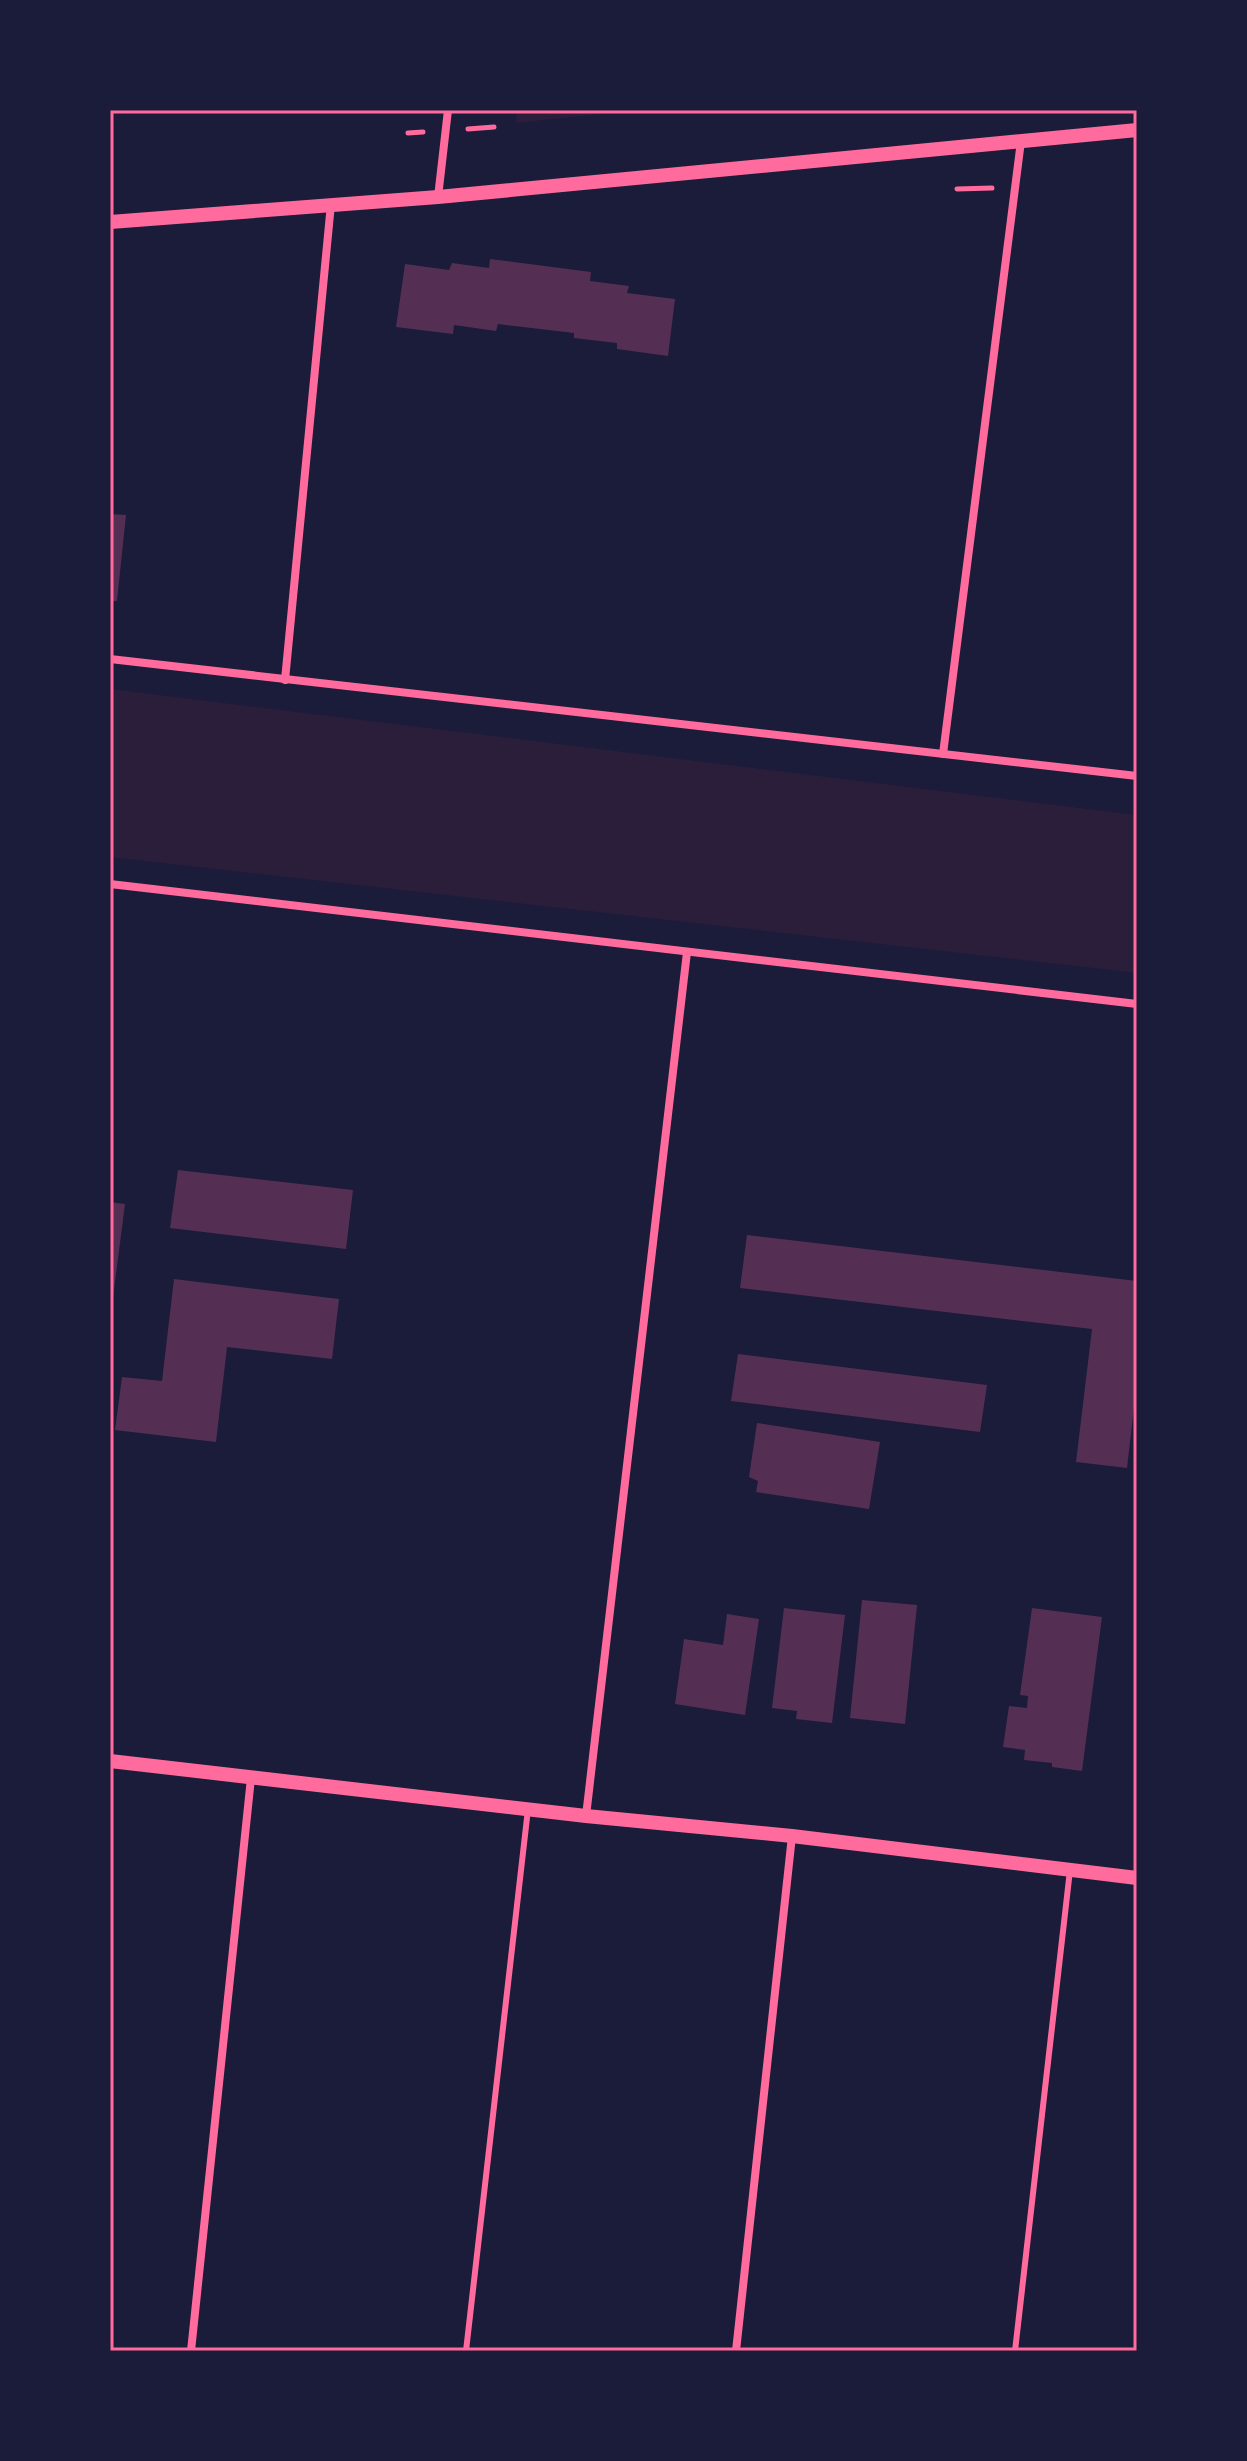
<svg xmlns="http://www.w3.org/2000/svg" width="1247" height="2461" viewBox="0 0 1247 2461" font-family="Commissioner,sans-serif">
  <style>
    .green { fill: #2a1e3b }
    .building { fill: #542f53 }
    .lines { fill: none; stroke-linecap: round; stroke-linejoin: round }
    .path { stroke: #ff6b9d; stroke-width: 5 }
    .service { stroke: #ff6b9d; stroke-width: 6 }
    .minor { stroke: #ff6b9d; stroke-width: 8 }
    .tertiary { stroke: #ff6b9d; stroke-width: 14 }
    .neatline { fill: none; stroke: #ff6b9d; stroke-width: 3 }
  </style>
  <rect width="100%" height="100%" fill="#1b1b3a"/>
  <!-- green -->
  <g class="green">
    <polygon points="517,110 638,110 516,123"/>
    <polygon points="110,689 1137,815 1137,973 110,857"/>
  </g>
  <!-- building -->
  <g class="building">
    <polygon points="490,259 591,272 590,281 629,286 627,293 675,299 668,356 617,349 617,343 574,338 574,333 498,324 496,331 454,325 453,334 396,327 405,264 449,270 452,263 489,268"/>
    <polygon points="110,514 126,515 117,601 110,601"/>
    <polygon points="178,1170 353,1190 346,1249 170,1228"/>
    <polygon points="110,1202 125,1204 112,1305 110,1305"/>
    <polygon points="747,1235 1137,1281 1137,1381 1127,1468 1076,1462 1092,1329 740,1288"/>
    <polygon points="174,1279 339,1299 332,1359 227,1347 216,1442 115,1430 122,1377 162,1381"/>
    <polygon points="738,1354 987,1385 980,1432 731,1401"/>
    <polygon points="757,1423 880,1442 869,1509 756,1492 758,1481 749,1477"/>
    <polygon points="862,1600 917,1605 905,1724 850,1718"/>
    <polygon points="784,1608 845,1615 832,1723 796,1719 797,1711 772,1708"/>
    <polygon points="1032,1608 1102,1617 1082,1771 1052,1767 1052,1763 1024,1760 1025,1750 1003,1747 1009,1706 1027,1708 1028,1696 1020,1695"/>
    <polygon points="727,1614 759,1619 745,1715 675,1704 684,1639 723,1645"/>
  </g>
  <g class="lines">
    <!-- path -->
    <g class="path">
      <polyline points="468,129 494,127"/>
      <polyline points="408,133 423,132"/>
      <polyline points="957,189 992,188"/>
    </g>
    <!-- service -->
    <g class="service">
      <polyline points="466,2351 528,1809"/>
      <polyline points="1015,2351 1070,1870"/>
    </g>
    <!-- minor -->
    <g class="minor">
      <polyline points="438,197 448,110"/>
      <polyline points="110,659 1137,776"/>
      <polyline points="285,680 331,204"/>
      <polyline points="943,754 1021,141"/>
      <polyline points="110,884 1137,1004"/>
      <polyline points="586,1816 687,952"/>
      <polyline points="191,2351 251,1778"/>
      <polyline points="736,2351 792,1836"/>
    </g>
    <!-- tertiary -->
    <g class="tertiary">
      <polyline points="110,222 438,197 1137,130"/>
      <polyline points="110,1761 586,1816 792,1836 1137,1878"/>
    </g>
  </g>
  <!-- border -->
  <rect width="1247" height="2461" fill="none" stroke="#1b1b3a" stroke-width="224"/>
  <rect x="112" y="112" width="1023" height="2237" class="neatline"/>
</svg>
